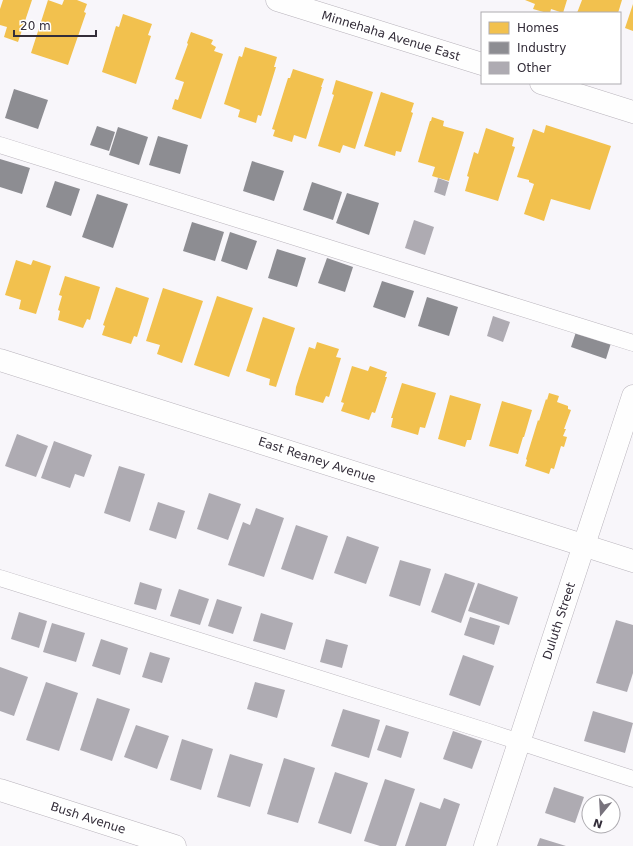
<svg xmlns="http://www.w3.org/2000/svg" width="633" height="846" viewBox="0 0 633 846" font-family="'DejaVu Sans',sans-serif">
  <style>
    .homes { fill: #f2c14e }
    .industry { fill: #8d8d92 }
    .building { fill: #aeabb2 }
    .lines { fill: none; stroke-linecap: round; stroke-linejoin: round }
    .lane-casing { stroke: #b8b3bb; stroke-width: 17 }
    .street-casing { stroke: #b8b3bb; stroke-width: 23 }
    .secondary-casing { stroke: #b8b3bb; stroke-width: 23 }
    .lane { stroke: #fefefe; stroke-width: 16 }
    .street { stroke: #fefefe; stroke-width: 22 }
    .secondary { stroke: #fefefe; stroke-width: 22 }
    .labels { text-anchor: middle; stroke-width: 4; stroke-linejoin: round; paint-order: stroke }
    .street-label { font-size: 12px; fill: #332d39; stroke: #fff }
  </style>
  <rect width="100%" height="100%" fill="#f8f6fa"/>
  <!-- homes -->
  <g class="homes">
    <polygon points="3,0 32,0 18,42 4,37 7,27 0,25 0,9"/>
    <polygon points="48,0 62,5 64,0 77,0 87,4 84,12 86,13 68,65 31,53"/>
    <polygon points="525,0 567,0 563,13 551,9 550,13 547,13 533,9 535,4"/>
    <polygon points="582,0 622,0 618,13 577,13"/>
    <polygon points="633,4 633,31 625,28"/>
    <polygon points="123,14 152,24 148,35 151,36 136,84 102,72 116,26 119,27"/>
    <polygon points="191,32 213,40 211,44 216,47 214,51 223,54 201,119 172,109 175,99 178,100 184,82 175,79 188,44 187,43"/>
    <polygon points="245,47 277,57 274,67 276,67 261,116 258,115 256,123 238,117 240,110 224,104 239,56 242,57"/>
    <polygon points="293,69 324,79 321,87 322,87 306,139 294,135 292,142 273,136 275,130 272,129 288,78 290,78"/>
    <polygon points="336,80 373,92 355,149 343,145 340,153 318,146 334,95 332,94"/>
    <polygon points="381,92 414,103 411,112 413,113 401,152 396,151 395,156 364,146"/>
    <polygon points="432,117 444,121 443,126 464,132 449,181 432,176 435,167 418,162 430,121 431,121"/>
    <polygon points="546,125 611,146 590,210 551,199 544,221 524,214 534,184 529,182 529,180 517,177 533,129 544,133"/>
    <polygon points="486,128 514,138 512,146 515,147 498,201 465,191 469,177 467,176 474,152 478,154"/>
    <polygon points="16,260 31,265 33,260 51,266 36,314 19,309 21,300 5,295"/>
    <polygon points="65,276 100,287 90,320 87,319 83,328 58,320 60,311 58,310 62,296 59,295"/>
    <polygon points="116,287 149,298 137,337 134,336 131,344 102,335 105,326 103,325"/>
    <polygon points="163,288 203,301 182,363 157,354 160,345 146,341"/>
    <polygon points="217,296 253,308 229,377 194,365"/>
    <polygon points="263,317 295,328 276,387 269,385 270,379 246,371"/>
    <polygon points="317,342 339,349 336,357 341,358 329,397 326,396 323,403 295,395 296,387 309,347 315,349"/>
    <polygon points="352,366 368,371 370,366 387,372 385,377 387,377 375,413 372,412 369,420 341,411 344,403 341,402"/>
    <polygon points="402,383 436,393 425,428 420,427 418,435 391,427 393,418 391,418"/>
    <polygon points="549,393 559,396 557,402 568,406 568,409 571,410 564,429 566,429 563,436 567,437 564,447 561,446 554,469 551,468 549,474 525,466 527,460 526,459 538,420 539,421 546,399 547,400"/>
    <polygon points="450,395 481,404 471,440 467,440 465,447 438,439"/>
    <polygon points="502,401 532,410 524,437 523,437 518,454 489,446"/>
  </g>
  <!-- industry -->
  <g class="industry">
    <polygon points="14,89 48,100 38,129 5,118"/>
    <polygon points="97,126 115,132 109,151 90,145"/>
    <polygon points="118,127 148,137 139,165 109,155"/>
    <polygon points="158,136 188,145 180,174 149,165"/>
    <polygon points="0,159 30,168 22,194 0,187"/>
    <polygon points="252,161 284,171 274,201 243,191"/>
    <polygon points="55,181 80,189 71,216 46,207"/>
    <polygon points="312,182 342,192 333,220 303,210"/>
    <polygon points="347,193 379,203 369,235 336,223"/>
    <polygon points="97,194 128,204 113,248 82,237"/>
    <polygon points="192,222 224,232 215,261 183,251"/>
    <polygon points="230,232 257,241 247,270 221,261"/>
    <polygon points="277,249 306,258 297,287 268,278"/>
    <polygon points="327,258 353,267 345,292 318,283"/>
    <polygon points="382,281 414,291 405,318 373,307"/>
    <polygon points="427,297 458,307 449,336 418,326"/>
    <polygon points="576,332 611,343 606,359 571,347"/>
  </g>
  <!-- building -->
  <g class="building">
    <polygon points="438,178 449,182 445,196 434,192"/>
    <polygon points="414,220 434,227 425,255 405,248"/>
    <polygon points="493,316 510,322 503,342 487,336"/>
    <polygon points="17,434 48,446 36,477 5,466"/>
    <polygon points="54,441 92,455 84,477 75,474 70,488 41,478"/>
    <polygon points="119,466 145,474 130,522 104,513"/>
    <polygon points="209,493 241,504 228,540 197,529"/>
    <polygon points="158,502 185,511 176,539 149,530"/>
    <polygon points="256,508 284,518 264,577 228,565 243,522 250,525"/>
    <polygon points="296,525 328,536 313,580 281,569"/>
    <polygon points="347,536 379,547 366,584 334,573"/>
    <polygon points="400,560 431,569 420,606 389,596"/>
    <polygon points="445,573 475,583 461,623 431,612"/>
    <polygon points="140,582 162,589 156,610 134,604"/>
    <polygon points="478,583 518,597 509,625 468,611"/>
    <polygon points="179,589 209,599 200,625 170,616"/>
    <polygon points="217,599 242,607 233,634 208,626"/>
    <polygon points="19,612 47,621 39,648 11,639"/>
    <polygon points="261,613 293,623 285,650 253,641"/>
    <polygon points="470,617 500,626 494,645 464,635"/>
    <polygon points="616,620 633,625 633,673 627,692 596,683"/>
    <polygon points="52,623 85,633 76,662 43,652"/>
    <polygon points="101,639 128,648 120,675 92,666"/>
    <polygon points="326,639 348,645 342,668 320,662"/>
    <polygon points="150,652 170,658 162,683 142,677"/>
    <polygon points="463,655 494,666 480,706 449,695"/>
    <polygon points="0,667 28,677 14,716 0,711"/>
    <polygon points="46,682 78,693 59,751 26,740"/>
    <polygon points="255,682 285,690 277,718 247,709"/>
    <polygon points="97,698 130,709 112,761 80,750"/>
    <polygon points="343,709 380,720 369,758 331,746"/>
    <polygon points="593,711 633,723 625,753 584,741"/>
    <polygon points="136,725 169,736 157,769 124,757"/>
    <polygon points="386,725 409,732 401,758 377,750"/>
    <polygon points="453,731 482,741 472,769 443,759"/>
    <polygon points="182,739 213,749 201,790 170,780"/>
    <polygon points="230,754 263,764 250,807 217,797"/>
    <polygon points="284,758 315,768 298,823 267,814"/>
    <polygon points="335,772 368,783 351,834 318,823"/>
    <polygon points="385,779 415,789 396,846 380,846 364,841"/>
    <polygon points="554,787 584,797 575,823 545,813"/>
    <polygon points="444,798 460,804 446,846 405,846 420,802 440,809"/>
    <polygon points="540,838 566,846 537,846"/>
  </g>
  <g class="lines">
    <!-- lane casing -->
    <g class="lane-casing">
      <g id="lane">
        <polyline points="0,145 633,343"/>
        <polyline points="0,578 486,731 633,779"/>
      </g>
    </g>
    <!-- street casing -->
    <g class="street-casing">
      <g id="street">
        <polyline points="0,360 633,561"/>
        <polyline points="0,790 175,846"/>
        <polyline points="485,846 633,396"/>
      </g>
    </g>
    <!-- secondary casing -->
    <g class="secondary-casing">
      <g id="secondary">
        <polyline points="277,0 482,64"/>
        <polyline points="541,83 633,112"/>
      </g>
    </g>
    <!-- lane -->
    <use href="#lane" class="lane"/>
    <!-- street -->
    <use href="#street" class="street"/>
    <!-- secondary -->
    <use href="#secondary" class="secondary"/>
  </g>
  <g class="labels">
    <!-- street labels -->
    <g class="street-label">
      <text transform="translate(391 36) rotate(17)" y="4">Minnehaha Avenue East</text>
      <text transform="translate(317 460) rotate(18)" y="4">East Reaney Avenue</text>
      <text transform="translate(559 621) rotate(-72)" y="4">Duluth Street</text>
      <text transform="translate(88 818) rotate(18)" y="4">Bush Avenue</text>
    </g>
  </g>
  <!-- legend -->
  <rect x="481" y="12" width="140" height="72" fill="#ffffff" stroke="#adabb0"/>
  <rect x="489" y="22" width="20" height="12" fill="#f2c14e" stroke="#adabb0"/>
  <text x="517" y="32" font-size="12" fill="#332d39">Homes</text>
  <rect x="489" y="42" width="20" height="12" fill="#8d8d92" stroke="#adabb0"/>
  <text x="517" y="52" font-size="12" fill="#332d39">Industry</text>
  <rect x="489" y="62" width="20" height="12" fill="#aeabb2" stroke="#adabb0"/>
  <text x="517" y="72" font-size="12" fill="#332d39">Other</text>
  <!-- north arrow -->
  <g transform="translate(601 814) rotate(198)"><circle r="19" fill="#ffffff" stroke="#adabb0"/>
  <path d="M0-3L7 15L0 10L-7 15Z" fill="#78737d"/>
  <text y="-6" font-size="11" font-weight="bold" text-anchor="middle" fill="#332d39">N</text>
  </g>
  <!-- scale -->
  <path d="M14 30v6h82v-6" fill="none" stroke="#332d39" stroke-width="2"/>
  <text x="20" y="30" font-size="12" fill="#332d39" stroke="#ffffff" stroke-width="3" paint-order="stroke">20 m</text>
</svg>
